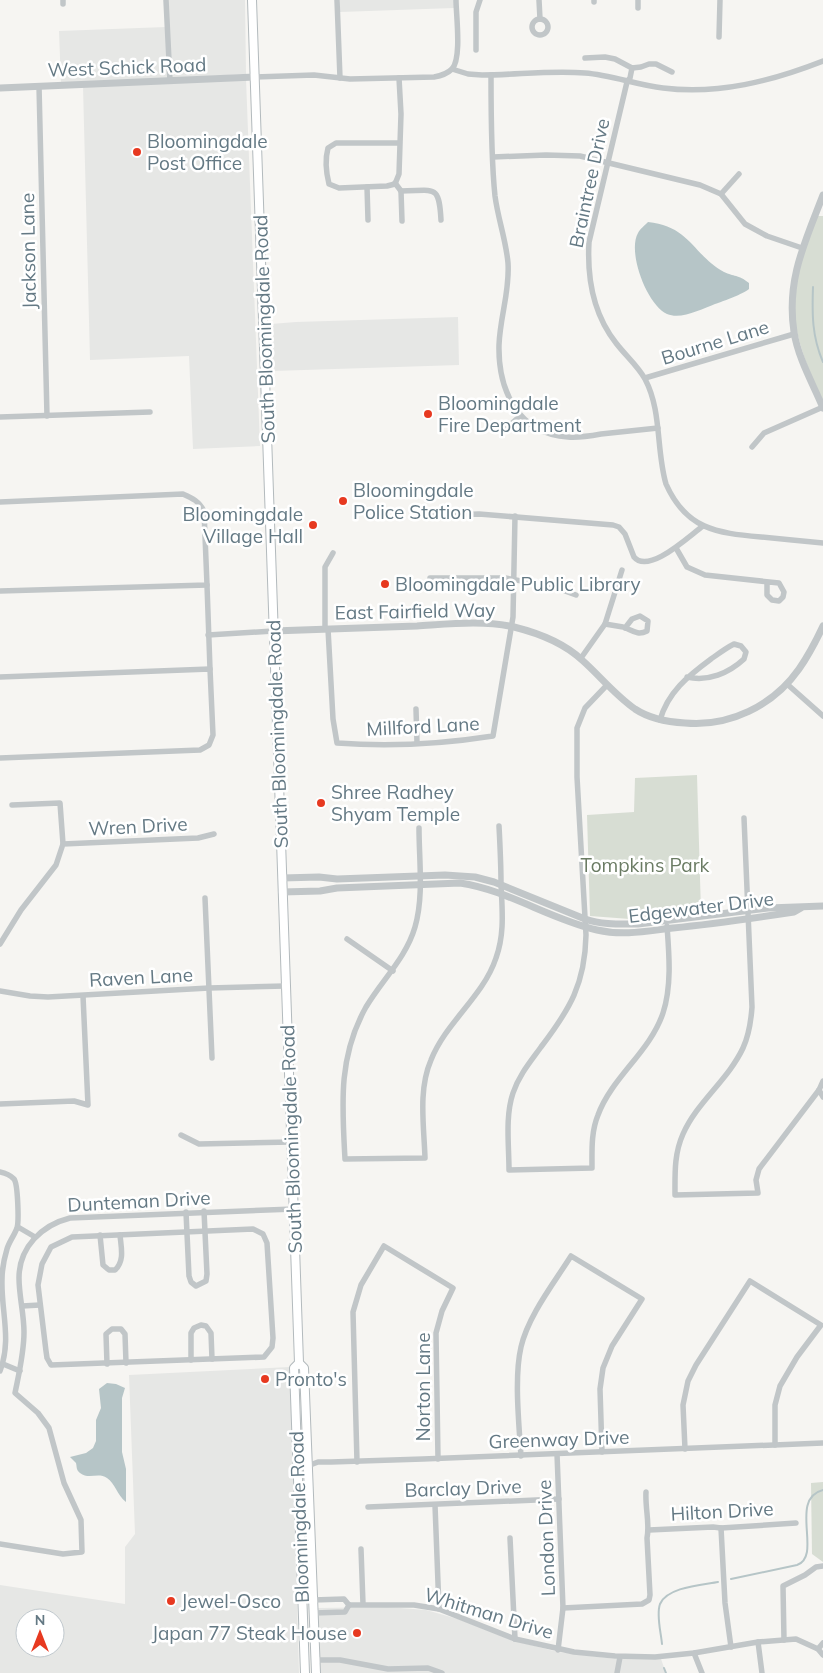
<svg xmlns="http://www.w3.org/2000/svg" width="823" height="1673" viewBox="0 0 823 1673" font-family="Mulish,sans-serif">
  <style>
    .built { fill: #e6e7e5; fill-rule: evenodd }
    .green { fill: #d7ddd3 }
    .water { fill: #b6c5c7 }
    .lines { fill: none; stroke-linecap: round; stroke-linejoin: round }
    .stream { stroke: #b6c5c7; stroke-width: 2 }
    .secondary-casing { stroke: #b3babd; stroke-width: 10 }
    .minor { stroke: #c1c6c8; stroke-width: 5.5 }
    .tertiary { stroke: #c1c6c8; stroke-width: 7 }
    .secondary { stroke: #fff; stroke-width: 8 }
    .poi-dot { fill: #e73920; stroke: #fff; stroke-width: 2 }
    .labels { text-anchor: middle; stroke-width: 5; stroke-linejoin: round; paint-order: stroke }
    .street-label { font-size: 19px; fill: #647984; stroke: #fff }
    .poi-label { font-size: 19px; fill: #647984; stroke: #fff; text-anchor: start }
    .park-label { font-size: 19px; fill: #6a7b63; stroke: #fff }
  </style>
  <rect width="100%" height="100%" fill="#f6f5f2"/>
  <!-- built -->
  <g class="built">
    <polygon points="165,0 245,0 246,74 61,84 59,31 166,27"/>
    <polygon points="340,0 454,0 454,8 340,12"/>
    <polygon points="246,79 260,446 193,449 189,356 90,360 83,86"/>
    <polygon points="458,317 459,365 273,371 271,324 296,322"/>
    <path d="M 290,1367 L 299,1673 L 0,1673 L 0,1585 L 125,1604 L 125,1547 L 135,1534 L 129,1375 ZM 25,1618 L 55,1618 L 55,1648 L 25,1648 Z"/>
    <polygon points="387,1607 426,1610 458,1619 511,1640 558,1652 616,1659 661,1659 666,1673 321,1673 317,1608"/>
  </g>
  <!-- green -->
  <g class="green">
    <path d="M 817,216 L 823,216 L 823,403 C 805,361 785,317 797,270 C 802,252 810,234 817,216 Z"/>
    <polygon points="697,775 701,912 643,920 590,916 587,815 634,812 635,778"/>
    <polygon points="823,1482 823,1562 812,1554 811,1483"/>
  </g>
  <!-- water -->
  <g class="water">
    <path d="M 648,222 C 690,226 694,256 724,272 C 734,277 738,274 749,283 L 749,289 C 743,294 724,301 715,304 C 702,309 681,320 667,314 C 647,305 627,252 638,233 C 640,229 645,225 648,222 Z"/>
    <path d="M 107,1383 L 116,1384 L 125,1388 L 122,1398 L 122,1452 L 126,1469 L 126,1502 C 117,1495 115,1483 107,1478 C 98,1472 89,1480 80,1473 C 76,1470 77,1467 76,1463 C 74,1461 72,1459 70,1457 L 86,1453 L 93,1448 L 96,1441 L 96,1420 L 101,1408 L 99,1389 Z"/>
  </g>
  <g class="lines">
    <!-- stream -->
    <g class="stream">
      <path d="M 813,287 C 812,314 812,337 823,362"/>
      <path d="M 731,1579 L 797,1565 C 823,1556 788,1499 823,1490"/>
      <path d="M 662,1644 C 661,1632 656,1615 660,1604 C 667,1587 702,1585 718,1582"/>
      <polyline points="664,1668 666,1673"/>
    </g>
    <!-- secondary casing -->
    <g class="secondary-casing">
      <g id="secondary">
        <polyline points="252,0 299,1363 304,1368 316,1673"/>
        <polyline points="299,1363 294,1368 305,1673"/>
      </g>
    </g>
    <!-- minor -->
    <g class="minor">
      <polyline points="63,0 63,4"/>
      <polyline points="166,0 170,81"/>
      <polyline points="337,0 340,78"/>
      <polyline points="539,0 540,19"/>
      <polyline points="594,0 594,2"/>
      <polyline points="638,8 638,0"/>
      <circle cx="540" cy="27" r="8"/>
      <polyline points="719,37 720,0"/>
      <polyline points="476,50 476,12 480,0"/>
      <polyline points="585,58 605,57 615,59 632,68 641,67 649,64 656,64 672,72"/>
      <path d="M 632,68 L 630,78 L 627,82 L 589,242 C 587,278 593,314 616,343 C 625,355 638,366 645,379 C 662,411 656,450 666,484 C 686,529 716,533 761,537 C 782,539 802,541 823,543"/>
      <path d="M 452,69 L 468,74 L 482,75 C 516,75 551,70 585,73 C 611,75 637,85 663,88 C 718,95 772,81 823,61"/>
      <path d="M 491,75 C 491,114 491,158 495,196 C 498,219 506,240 508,263 C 510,291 500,317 499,345 C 498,390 518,434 568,437 C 579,438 590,436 601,434 C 620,432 639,430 658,428"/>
      <path d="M 255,77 L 314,75 L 350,79 L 434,77 C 440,76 447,74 452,69 C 462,58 456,15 456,0"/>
      <path d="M 399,78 L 401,114 L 399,174 L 395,184 L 387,186 L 339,188 L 329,184 C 326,172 325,159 328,148 L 336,143 L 400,143"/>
      <polyline points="39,86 47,416"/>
      <polyline points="493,157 546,155 580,156 700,185 721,194 745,224 767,236 802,248"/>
      <path d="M 395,183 L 401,191 C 434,191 439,183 441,220"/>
      <polyline points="367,187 368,220"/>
      <polyline points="401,191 402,221"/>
      <polyline points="721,194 739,174"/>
      <polyline points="645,378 794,334"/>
      <polyline points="0,417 150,412"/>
      <polyline points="507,428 520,416"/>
      <polyline points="752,447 764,433 823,407"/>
      <path d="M 0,502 L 183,494 C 192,498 199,501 204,511 L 207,585 L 0,591"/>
      <path d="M 427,516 L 479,514 L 613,525 L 619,527 L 625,534 L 634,557 C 649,575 690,535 703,526"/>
      <polyline points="676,548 687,567 705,575 779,583 784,592 783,597 779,601 772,600 767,595 767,582"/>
      <polyline points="430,578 505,578 554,587 576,595"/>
      <polyline points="207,585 210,669"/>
      <path d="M 605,624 C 611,625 617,626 623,627 C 632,630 637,636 647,631 L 648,621 L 640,616 L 632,619 L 625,628"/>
      <polyline points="325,629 325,567 333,553"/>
      <path d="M 328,629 L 333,719 L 337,743 C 388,747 442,744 493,736 L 513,617 L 515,516"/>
      <polyline points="208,635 273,631"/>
      <polyline points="581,658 605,624 622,570"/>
      <polyline points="0,677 210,669 213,735 209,745 200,750 0,758"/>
      <polyline points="787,684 823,716"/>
      <path d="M 607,685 L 585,708 L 577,728 L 577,777 L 586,935 C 585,984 570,1009 541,1047 C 531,1061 519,1075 513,1093 C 505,1117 509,1145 509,1170 L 592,1168 C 592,1150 591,1132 598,1115 C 612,1077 650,1052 663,1013 C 672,986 669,953 667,926"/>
      <polyline points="416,709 417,743"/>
      <path d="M 660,720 C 668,692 688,676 711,659 C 718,654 726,648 734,644 L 741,646 L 746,652 L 744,659 C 729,673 708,682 687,677"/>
      <polyline points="12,805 60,803 63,844"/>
      <path d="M 744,818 L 752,1007 C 751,1021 749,1035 743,1048 C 728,1080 697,1102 683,1134 C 674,1154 675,1174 675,1195 L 758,1193 L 756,1180 L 759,1169 L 819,1090 L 823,1081"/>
      <path d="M 419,828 C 419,860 424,896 415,927 C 406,958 382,980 366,1007 C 338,1057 342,1105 345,1159 L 425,1158 C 424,1126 418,1090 431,1060 C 446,1022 483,997 496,958 C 505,933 502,909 501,883 C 501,864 500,845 499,826"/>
      <polyline points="205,898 212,1058"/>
      <polyline points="347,939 393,971"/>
      <polyline points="0,944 21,910 56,865 63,844 198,838 214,834"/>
      <polyline points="0,991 30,996 48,997 209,988 285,986"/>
      <polyline points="819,1090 823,1097"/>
      <polyline points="0,1104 74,1101 88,1105 83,996"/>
      <polyline points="181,1135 199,1144 291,1142"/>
      <path d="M 0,1172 C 5,1173 10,1175 14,1179 C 18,1184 19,1222 17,1228 C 14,1236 9,1242 7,1249 C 4,1259 2,1269 2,1280 C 1,1311 12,1340 0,1371"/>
      <polyline points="186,1212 189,1276 191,1282 196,1286 206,1281 207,1274 204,1211"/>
      <polyline points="18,1227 35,1237"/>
      <polygon points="253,1229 263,1234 267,1243 273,1338 272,1347 264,1357 51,1365 47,1358 46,1351 38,1285 42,1264 51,1247 72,1237"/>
      <path d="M 100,1235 L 103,1265 L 109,1270 L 115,1270 C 125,1261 121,1247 120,1235"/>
      <polyline points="22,1306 40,1305"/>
      <polyline points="191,1360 191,1333 194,1328 201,1325 206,1326 211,1333 212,1359"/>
      <polyline points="3,1364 20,1371"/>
      <polyline points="107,1364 106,1334 112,1329 121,1329 125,1334 126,1363"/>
      <polyline points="685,1449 683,1405 688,1381 696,1365 750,1281 821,1325 797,1357 780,1386 775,1405 775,1445"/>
      <polyline points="557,1454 563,1608 558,1650"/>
      <path d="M 521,1456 C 519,1424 514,1377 521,1347 C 528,1316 554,1283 571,1256 L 642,1299 L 612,1346 L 603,1368 L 600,1389 L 602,1452"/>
      <polyline points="357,1462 353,1312 361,1285 384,1246 453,1288 442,1311 436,1333 438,1459"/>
      <polyline points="297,1470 318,1462 331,1462 423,1459 823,1443"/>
      <polyline points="435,1505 439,1609"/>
      <polyline points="368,1507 559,1499"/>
      <polyline points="721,1528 725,1603 731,1647"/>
      <polyline points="649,1530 713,1527 721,1528 796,1523"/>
      <polyline points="510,1538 515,1639"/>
      <path d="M 0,1544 L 63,1554 L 82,1552 L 81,1520 L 64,1483 L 49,1428 L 38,1413 L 15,1393 C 19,1373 24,1353 24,1332 C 24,1314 19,1296 19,1278 C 19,1247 42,1225 70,1218 L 294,1209"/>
      <polyline points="361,1549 363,1604"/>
      <polyline points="313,1600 344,1599 349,1605"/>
      <polyline points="349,1605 414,1605 439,1609 515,1639 574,1652 615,1656 655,1657 694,1653 758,1642 796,1639 818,1649 823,1655"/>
      <path d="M 563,1608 L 642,1604 L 649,1600 L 650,1595 L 647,1538 C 650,1524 645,1508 646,1492"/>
      <polyline points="314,1613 345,1612 349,1605"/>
      <polyline points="784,1640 783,1586 805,1575 816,1567 823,1566"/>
      <polyline points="758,1642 762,1673"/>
      <polyline points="818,1649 823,1643"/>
      <polyline points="694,1653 702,1673"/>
      <polyline points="316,1660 340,1660 388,1669 428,1668 442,1673"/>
      <polyline points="617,1673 620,1657"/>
    </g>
    <!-- tertiary -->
    <g class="tertiary">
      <polyline points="0,88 255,77"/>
      <path d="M 823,195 C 805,242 786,280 794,332 C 798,358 813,384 823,408"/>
      <path d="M 273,631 C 321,629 369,628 417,626 C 449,624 483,620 514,627 C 538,633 564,643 582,660 C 600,676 615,695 635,709 C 650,719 667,722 685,723 C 729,727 773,706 799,669 C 808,656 816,641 823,626"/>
      <path d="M 282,878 L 319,877 L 337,879 L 445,875 L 475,877 L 494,882 L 585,919 C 602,925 620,924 638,924 L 768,908 L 823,906"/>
      <path d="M 282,892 L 320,891 L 337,888 L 460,883 C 508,890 549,919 597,930 C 623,936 647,931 673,928 C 713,924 754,918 794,912 L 801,908"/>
    </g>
    <!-- secondary -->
    <use href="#secondary" class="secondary"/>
  </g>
  <!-- markers -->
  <g class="poi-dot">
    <circle cx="137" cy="152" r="5"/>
    <circle cx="428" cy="414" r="5"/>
    <circle cx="343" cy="501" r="5"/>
    <circle cx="313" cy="525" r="5"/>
    <circle cx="385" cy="584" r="5"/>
    <circle cx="321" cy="803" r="5"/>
    <circle cx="265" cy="1379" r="5"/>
    <circle cx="171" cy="1601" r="5"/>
    <circle cx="357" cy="1633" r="5"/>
  </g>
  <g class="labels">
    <!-- street labels -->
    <g class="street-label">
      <text transform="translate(127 67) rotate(-2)" y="7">West Schick Road</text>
      <text transform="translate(589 183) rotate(-78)" y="7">Braintree Drive</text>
      <text transform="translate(28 251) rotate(-91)" y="7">Jackson Lane</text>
      <text transform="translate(264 329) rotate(-92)" y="7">South Bloomingdale Road</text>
      <text transform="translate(715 342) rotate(-17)" y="7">Bourne Lane</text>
      <text transform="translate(415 611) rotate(-1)" y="7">East Fairfield Way</text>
      <text transform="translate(423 726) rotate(-3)" y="7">Millford Lane</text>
      <text transform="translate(277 734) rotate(-92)" y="7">South Bloomingdale Road</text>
      <text transform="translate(138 826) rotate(-3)" y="7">Wren Drive</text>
      <text transform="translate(701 907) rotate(-7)" y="7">Edgewater Drive</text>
      <text transform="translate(141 977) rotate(-3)" y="7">Raven Lane</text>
      <text transform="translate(291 1139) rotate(-92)" y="7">South Bloomingdale Road</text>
      <text transform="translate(139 1201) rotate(-3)" y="7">Dunteman Drive</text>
      <text transform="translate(423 1387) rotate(-90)" y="7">Norton Lane</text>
      <text transform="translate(559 1439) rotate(-2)" y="7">Greenway Drive</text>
      <text transform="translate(463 1488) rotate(-2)" y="7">Barclay Drive</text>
      <text transform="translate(722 1511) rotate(-3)" y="7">Hilton Drive</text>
      <text transform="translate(299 1517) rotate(-92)" y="7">Bloomingdale Road</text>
      <text transform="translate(546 1538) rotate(-92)" y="7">London Drive</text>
      <text transform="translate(489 1613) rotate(17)" y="7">Whitman Drive</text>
    </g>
    <!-- poi labels -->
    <g class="poi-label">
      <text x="147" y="148">Bloomingdale<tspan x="147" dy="22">Post Office</tspan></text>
      <text x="438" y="410">Bloomingdale<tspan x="438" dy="22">Fire Department</tspan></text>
      <text x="353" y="497">Bloomingdale<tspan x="353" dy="22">Police Station</tspan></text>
      <text x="303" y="521" text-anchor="end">Bloomingdale<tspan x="303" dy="22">Village Hall</tspan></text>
      <text x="395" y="591">Bloomingdale Public Library</text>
      <text x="331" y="799">Shree Radhey<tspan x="331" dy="22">Shyam Temple</tspan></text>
      <text x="275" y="1386">Pronto's</text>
      <text x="181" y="1608">Jewel-Osco</text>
      <text x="347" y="1640" text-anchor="end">Japan 77 Steak House</text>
    </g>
    <!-- park labels -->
    <g class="park-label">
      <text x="645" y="872">Tompkins Park</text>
    </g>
  </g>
  <!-- north arrow -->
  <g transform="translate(40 1633)"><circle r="24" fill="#ffffff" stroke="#c1c9ce"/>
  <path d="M0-4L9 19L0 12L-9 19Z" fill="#e73920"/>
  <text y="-8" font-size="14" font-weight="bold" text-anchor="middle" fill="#647984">N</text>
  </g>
</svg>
